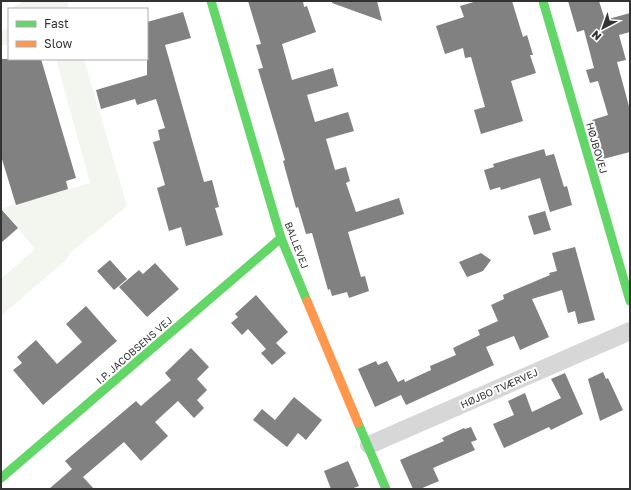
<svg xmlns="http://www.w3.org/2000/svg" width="631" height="490" viewBox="0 0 631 490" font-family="'Golos Text',sans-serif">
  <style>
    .green { fill: #f2f6ee }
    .building { fill: #818181 }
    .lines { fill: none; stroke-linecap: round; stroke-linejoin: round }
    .street { stroke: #d7d7d7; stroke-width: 18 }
    .fast { stroke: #63d668; stroke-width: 9 }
    .slow { stroke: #ff974d; stroke-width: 9 }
    .labels { text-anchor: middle; stroke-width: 4; stroke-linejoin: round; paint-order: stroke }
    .street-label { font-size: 10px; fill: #333; stroke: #fff }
  </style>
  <rect width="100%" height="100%" fill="#fff"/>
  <!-- green -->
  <g class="green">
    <polygon points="24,1 67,1 69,9 14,9 14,7"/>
    <polygon points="9,28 9,44 1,46 1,31"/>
    <polygon points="56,59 84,59 127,206 71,252 66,260 1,316 1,279 35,249 2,208 90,183"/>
  </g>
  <!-- building -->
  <g class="building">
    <polygon points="248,1 303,1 304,7 307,6 316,32 282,44 292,80 333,68 338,86 307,95 315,122 348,112 354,131 326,139 335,170 346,167 350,181 346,183 356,212 399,198 404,214 348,232 361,277 365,276 369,291 349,298 347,292 332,296 330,289 328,290 312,233 306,234 298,207 296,208 283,161 285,160 258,69 263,68 256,45 261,44"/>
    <polygon points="332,1 377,1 382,21 332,3"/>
    <polygon points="477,1 512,1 523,37 527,35 533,55 530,55 536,73 511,81 523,121 481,134 474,110 485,107 471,57 465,58 463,48 445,54 436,26 464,17 460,6"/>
    <polygon points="568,1 599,1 605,20 630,13 630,32 619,35 626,60 617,62 630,110 630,152 603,159 592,120 608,115 598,81 590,83 586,70 594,68 584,30 577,32"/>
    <polygon points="183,12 191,38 165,45 204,182 212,180 219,207 215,208 223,235 186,246 181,227 169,231 157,188 165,185 153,142 160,140 158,130 165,128 156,99 137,105 135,99 101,109 96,90 147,75 147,22"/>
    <polygon points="1,59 41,59 76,178 66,181 68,189 16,205 1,156"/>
    <polygon points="544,149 546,156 554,154 564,187 567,186 572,205 550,212 540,178 501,190 500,187 490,190 484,170 494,167 493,164"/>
    <polygon points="1,209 18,228 1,243"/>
    <polygon points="545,211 551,230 534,235 528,216"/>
    <polygon points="575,247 595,320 578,324 575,311 568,313 562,290 532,299 549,337 520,350 514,336 486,347 494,365 406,405 401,395 375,407 358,369 376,361 378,365 387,361 398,382 404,379 405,382 431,370 430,366 456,355 453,348 480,335 478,330 498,321 491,305 504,299 503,295 550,275 549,273 557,271 552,253"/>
    <polygon points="481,253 491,260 483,271 467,277 459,262"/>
    <polygon points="110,260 127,279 114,290 97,271"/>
    <polygon points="155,263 179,289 147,317 119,287 139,270 143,274"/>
    <polygon points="256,295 288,332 276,343 286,353 272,365 261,353 266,349 248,329 242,335 231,323 238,317 235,314"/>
    <polygon points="86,306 117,341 43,405 13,370 22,363 17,357 36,340 57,364 82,342 66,324"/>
    <polygon points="191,348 209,367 197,379 207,390 197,400 204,408 194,418 178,401 155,422 168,436 141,461 124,442 83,477 94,489 49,489 72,469 65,461 136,401 141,406 171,380 165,373"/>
    <polygon points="603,372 606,379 608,378 623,410 600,421 588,379"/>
    <polygon points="565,373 583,414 551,430 549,427 504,448 493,424 514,415 508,401 525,393 532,412 561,398 551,379"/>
    <polygon points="294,397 322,420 306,440 298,433 287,447 253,420 262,409 275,420"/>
    <polygon points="471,427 477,440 471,442 475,450 433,468 439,481 420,489 413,489 400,460 444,441 442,438 464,428 465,429"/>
    <polygon points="348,461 359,486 351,489 331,489 324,471"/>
  </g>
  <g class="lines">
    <!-- street -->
    <polyline class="street" points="369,445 630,331"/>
    <!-- fast -->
    <g class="fast">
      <polyline points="211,1 281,238 307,301"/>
      <polyline points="543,1 630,301"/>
      <polyline points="358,423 386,489"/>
      <polyline points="1,478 281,238"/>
    </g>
    <!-- slow -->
    <polyline class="slow" points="307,301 358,423"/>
  </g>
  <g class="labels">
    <!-- street labels -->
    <g class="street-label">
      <text transform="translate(597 148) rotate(74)" y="4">HØJBOVEJ</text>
      <text transform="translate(297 245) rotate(69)" y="4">BALLEVEJ</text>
      <text transform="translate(134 350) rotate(-41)" y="4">I.P. JACOBSENS VEJ</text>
      <text transform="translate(499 388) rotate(-24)" y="4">HØJBO TVÆRVEJ</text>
    </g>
  </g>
  <!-- border -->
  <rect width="631" height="490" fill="none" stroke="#333333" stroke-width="4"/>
  <!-- legend -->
  <rect x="8" y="8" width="140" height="52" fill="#ffffff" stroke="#adadad"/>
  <rect x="16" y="21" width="20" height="6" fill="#63d668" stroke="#adadad"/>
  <text x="44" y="28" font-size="12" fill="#333333">Fast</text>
  <rect x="16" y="41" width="20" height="6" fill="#ff974d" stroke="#adadad"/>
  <text x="44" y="48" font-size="12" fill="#333333">Slow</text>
  <!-- north arrow -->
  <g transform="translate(603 28) rotate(221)" stroke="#ffffff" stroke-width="3" paint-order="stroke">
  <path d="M0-3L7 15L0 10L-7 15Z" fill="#333333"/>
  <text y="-6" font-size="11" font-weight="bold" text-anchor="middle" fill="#333333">N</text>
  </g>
</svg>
